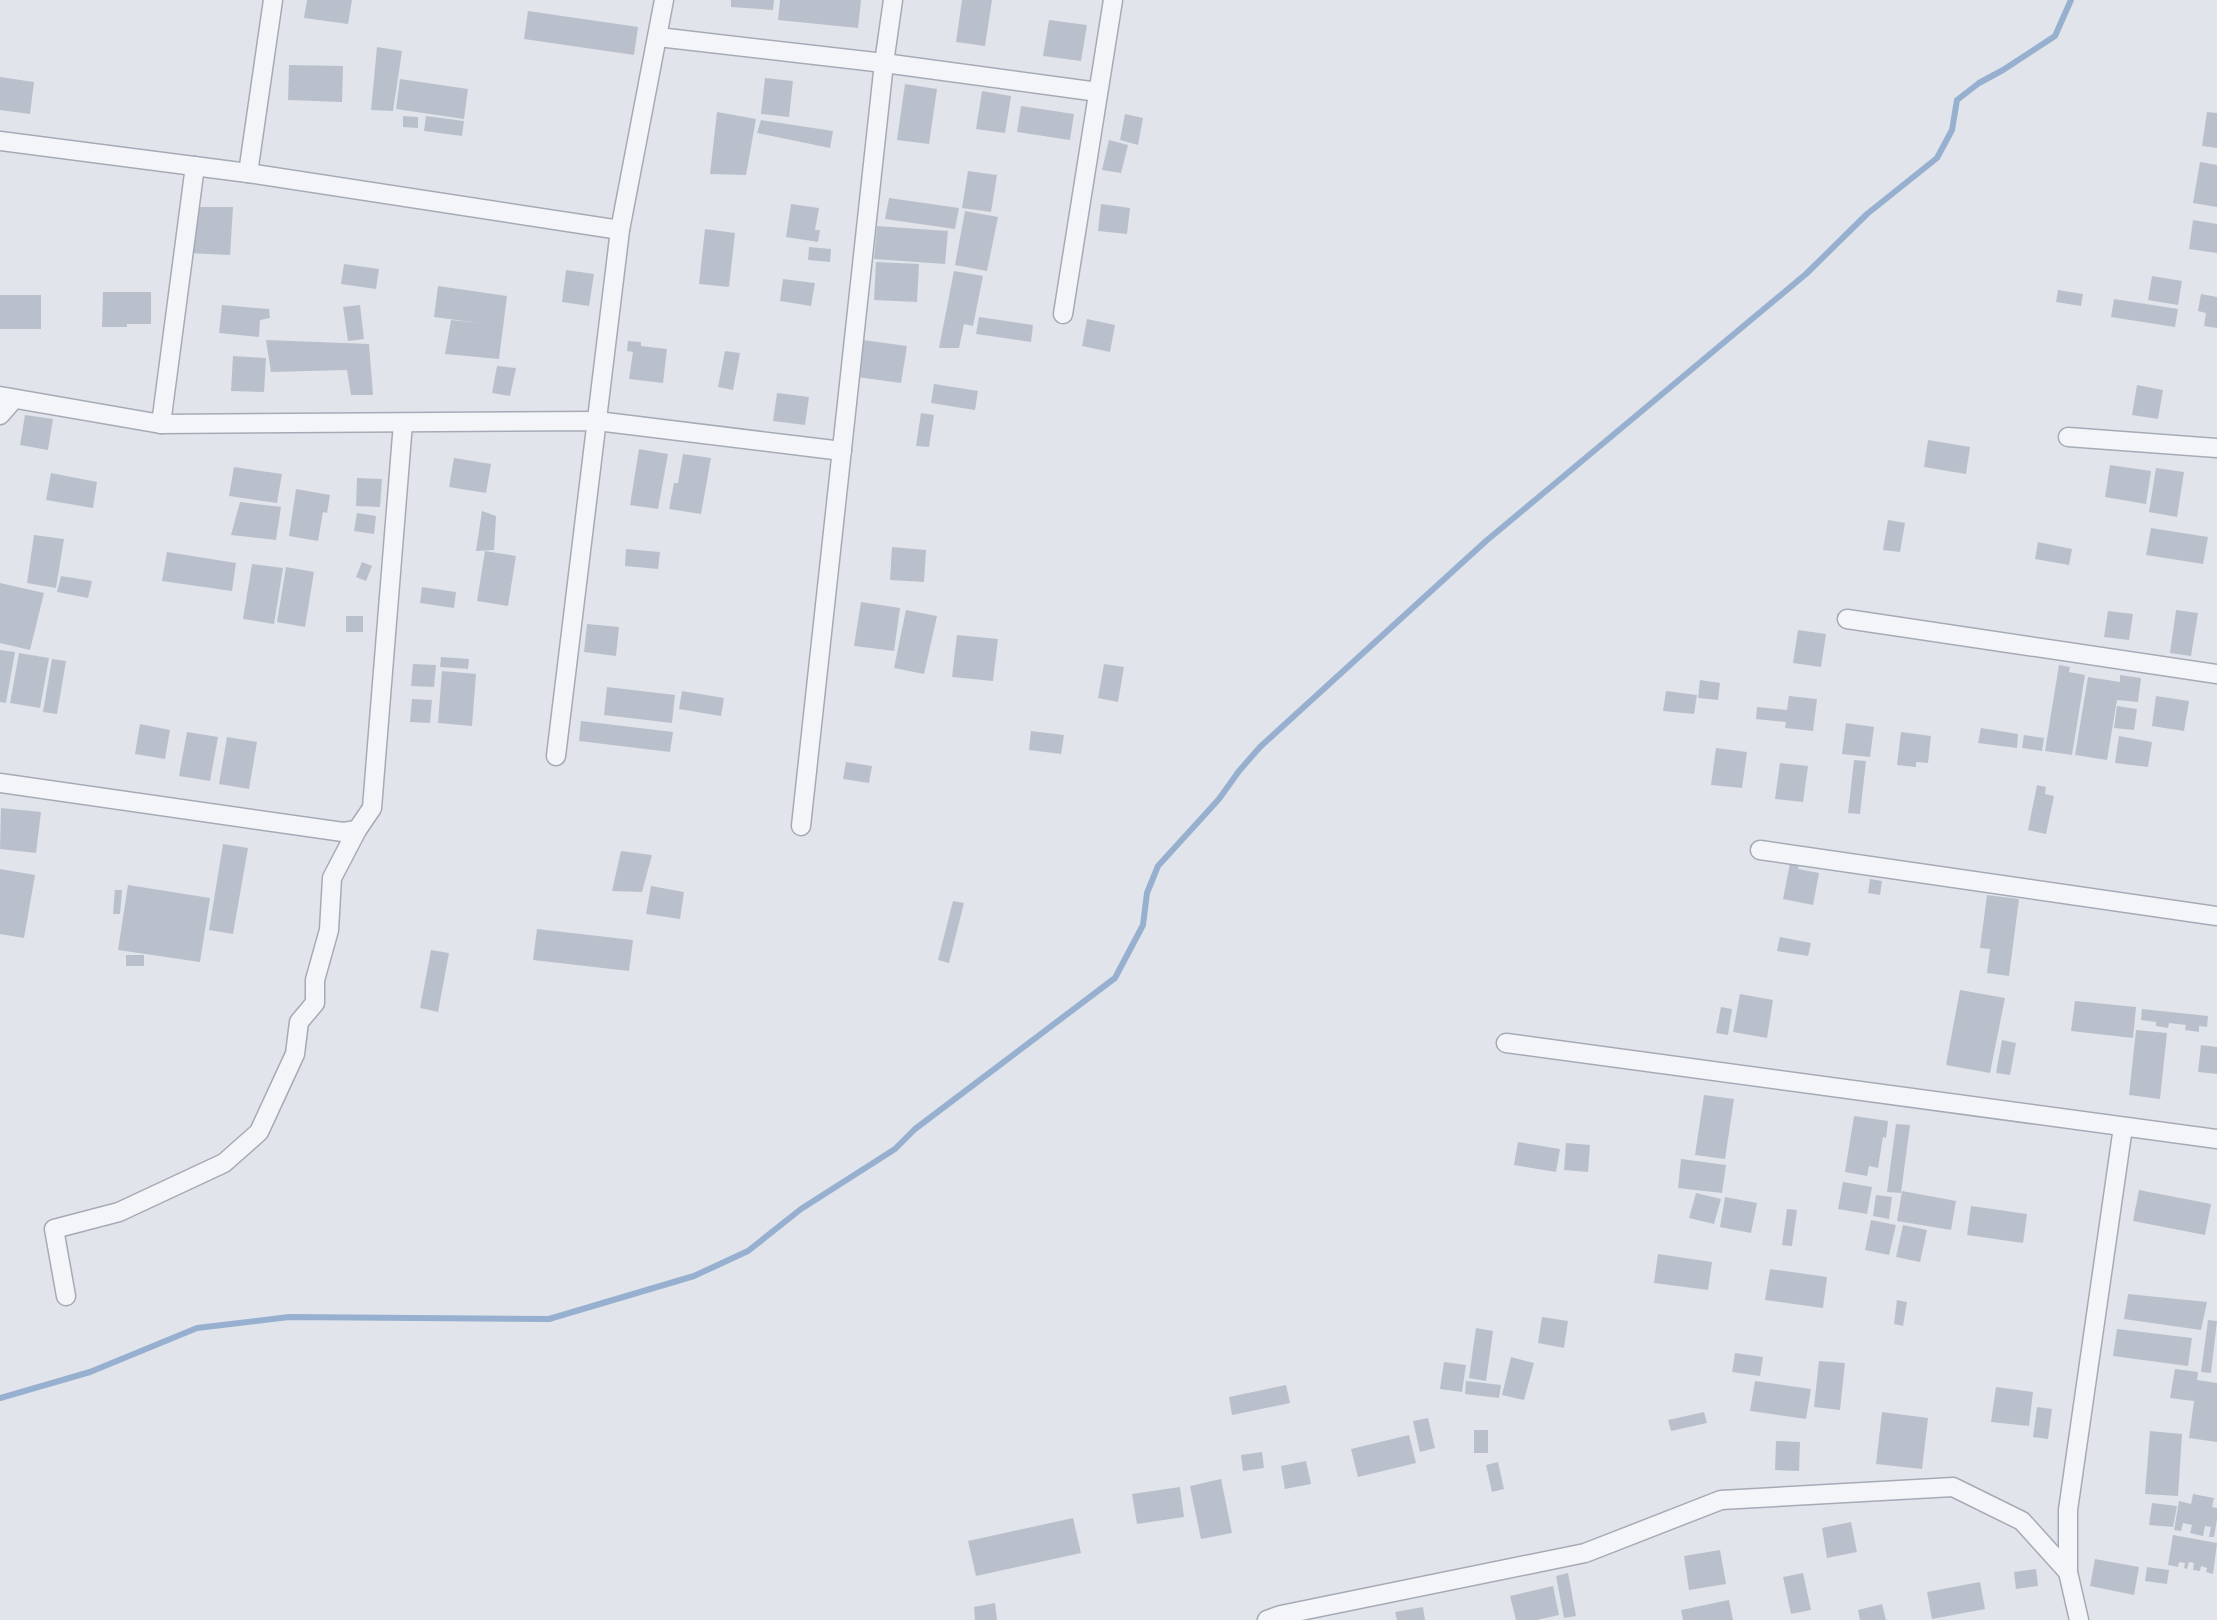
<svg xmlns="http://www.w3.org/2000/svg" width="2217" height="1620" viewBox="0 0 2217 1620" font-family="'PT Sans Narrow',sans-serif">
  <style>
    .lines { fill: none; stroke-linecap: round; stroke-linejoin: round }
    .stream { stroke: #98b0cf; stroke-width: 6 }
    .building { fill: #bac0cb }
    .street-casing { stroke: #a5abb6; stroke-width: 21 }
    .street { stroke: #f4f5f9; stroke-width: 18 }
  </style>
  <rect width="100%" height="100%" fill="#e1e4eb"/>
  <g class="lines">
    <!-- stream -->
    <polyline class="stream" points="0,1398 90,1372 197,1328 289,1317 549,1319 694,1276 748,1251 801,1209 895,1149 915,1129 1115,978 1143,925 1147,893 1158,866 1219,799 1239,771 1260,747 1486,541 1806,274 1867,214 1937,158 1952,130 1957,100 1979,83 2003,70 2055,36 2071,0"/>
  </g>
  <!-- building -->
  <g class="building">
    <polygon points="307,0 352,0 348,24 304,18"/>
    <polygon points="731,0 774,0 773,10 731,7"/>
    <polygon points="780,0 861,0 858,28 778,20"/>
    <polygon points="962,0 992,0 985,46 956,42"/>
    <polygon points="528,11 638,27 634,55 524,39"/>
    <polygon points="1049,20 1087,25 1081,61 1043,56"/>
    <polygon points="377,47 402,51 393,111 371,110"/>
    <polygon points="289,65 343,66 342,102 288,100"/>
    <polygon points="0,77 34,82 30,114 0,110"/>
    <polygon points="765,78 793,81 789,117 761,114"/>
    <polygon points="400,79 468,89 464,119 396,109"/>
    <polygon points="905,84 937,89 929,144 897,140"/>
    <polygon points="982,91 1011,96 1005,133 976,129"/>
    <polygon points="1021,106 1074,114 1070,140 1017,132"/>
    <polygon points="717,112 756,119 746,175 710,174"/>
    <polygon points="2207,112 2217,113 2217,148 2202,146"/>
    <polygon points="1125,114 1143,118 1138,145 1120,140"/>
    <polygon points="403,116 418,117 418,128 403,127"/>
    <polygon points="426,116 464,121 462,136 424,131"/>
    <polygon points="761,120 833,131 830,148 757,133"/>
    <polygon points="1109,140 1128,145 1121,173 1102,170"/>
    <polygon points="2200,162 2217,165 2217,207 2193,203"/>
    <polygon points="968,171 997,175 991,212 962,208"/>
    <polygon points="889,198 959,208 955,229 885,219"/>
    <polygon points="791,204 819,208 815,230 820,230 818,242 786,237"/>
    <polygon points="1101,204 1130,208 1127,234 1098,231"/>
    <polygon points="192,207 233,207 230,255 187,253"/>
    <polygon points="965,211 998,217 987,271 955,265"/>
    <polygon points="2193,220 2217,224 2217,253 2189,249"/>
    <polygon points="877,226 948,231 945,264 874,259"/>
    <polygon points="705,229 735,233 729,287 699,284"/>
    <polygon points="809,247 831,249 830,262 808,260"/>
    <polygon points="876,262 919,264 917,302 874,300"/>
    <polygon points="344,264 379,269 376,289 341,284"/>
    <polygon points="566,270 594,274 589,306 562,302"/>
    <polygon points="954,271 983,276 973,326 964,324 959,348 939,348"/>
    <polygon points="2152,276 2182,281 2178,305 2148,300"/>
    <polygon points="783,279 815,283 811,306 780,301"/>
    <polygon points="438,286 507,296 499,359 445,354 451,320 479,323 434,317"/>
    <polygon points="2058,290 2083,294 2081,306 2056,302"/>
    <polygon points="103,292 151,292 151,324 127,324 127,327 102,327"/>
    <polygon points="2201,294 2217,297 2217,328 2204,326 2206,313 2198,311"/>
    <rect x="0" y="295" width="41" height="34"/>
    <polygon points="2114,299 2178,309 2175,327 2111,317"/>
    <polygon points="222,305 269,309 270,318 260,320 259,337 219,333"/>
    <polygon points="360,305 364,339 348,341 343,307"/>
    <polygon points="979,317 1033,325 1031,342 976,334"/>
    <polygon points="1087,319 1115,325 1110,352 1082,346"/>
    <polygon points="266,340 369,344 373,395 351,395 347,370 271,372"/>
    <polygon points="863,340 907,346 901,383 857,377"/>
    <polygon points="628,341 641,342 641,346 667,349 663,383 629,379 633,352 627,351"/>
    <polygon points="725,351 740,353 733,390 718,387"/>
    <polygon points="233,356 266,358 264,392 231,391"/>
    <polygon points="497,366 516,368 510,396 492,393"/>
    <polygon points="934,384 978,391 975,410 931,403"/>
    <polygon points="2137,385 2163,390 2158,419 2132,415"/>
    <polygon points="777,393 809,397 805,425 773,421"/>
    <polygon points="921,413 934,415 929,447 916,446"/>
    <polygon points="25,415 53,419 48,450 20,445"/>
    <polygon points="1928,440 1970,447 1966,474 1924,467"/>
    <polygon points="639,449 668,454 658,509 630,505"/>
    <polygon points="683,454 711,458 701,514 669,509 674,483 678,483"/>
    <polygon points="454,458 491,464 486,493 449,487"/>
    <polygon points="2110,465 2151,471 2146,504 2105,497"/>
    <polygon points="234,467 282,474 277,503 229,496"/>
    <polygon points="2156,468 2184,472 2177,517 2149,512"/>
    <polygon points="51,473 97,482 93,508 46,500"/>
    <polygon points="357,478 382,479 380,507 356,506"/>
    <polygon points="296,489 330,495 327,513 323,512 318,541 289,536"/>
    <polygon points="240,502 281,507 276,540 231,535"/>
    <polygon points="482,511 496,516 494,550 476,551"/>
    <polygon points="357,513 376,516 374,534 354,531"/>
    <polygon points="1888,520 1905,523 1900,552 1883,550"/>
    <polygon points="2151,528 2208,537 2203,564 2146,555"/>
    <polygon points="34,535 64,539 56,588 27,583"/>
    <polygon points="2038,542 2072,549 2069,565 2035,559"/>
    <polygon points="892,547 926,550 924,582 890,580"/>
    <polygon points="626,549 660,552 658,569 625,566"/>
    <polygon points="485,551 516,556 508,606 477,601"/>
    <polygon points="167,552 236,563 232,591 162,581"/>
    <polygon points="362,562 372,566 366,581 356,577"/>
    <polygon points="252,564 283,568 274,624 243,619"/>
    <polygon points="286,567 314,572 305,627 277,622"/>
    <polygon points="61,576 92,581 88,598 57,592"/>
    <polygon points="0,583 44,593 30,650 0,643"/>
    <polygon points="422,587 456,592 454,608 420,603"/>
    <polygon points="861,602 900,608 894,651 854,646"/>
    <polygon points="906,610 937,616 924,674 894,668"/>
    <polygon points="2176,610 2198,613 2191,656 2170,653"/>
    <polygon points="2108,611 2133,614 2129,640 2104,637"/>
    <rect x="346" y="616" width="17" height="16"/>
    <polygon points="587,624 619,627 616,656 584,652"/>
    <polygon points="1798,630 1826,634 1821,667 1793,663"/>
    <polygon points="957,635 998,639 993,681 952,677"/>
    <polygon points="0,650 15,652 6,703 0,702"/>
    <polygon points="19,653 49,658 40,708 10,703"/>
    <polygon points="441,657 469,659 468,669 440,667"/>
    <polygon points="52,659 66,661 57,714 43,712"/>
    <polygon points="413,664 436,665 434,687 411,686"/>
    <polygon points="1104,664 1124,667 1118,702 1098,698"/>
    <polygon points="2059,665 2070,667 2069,672 2085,675 2072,755 2045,751"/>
    <polygon points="442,671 476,674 472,726 438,723"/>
    <polygon points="2120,675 2141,678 2138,702 2117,700 2107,760 2075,755 2088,677 2120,682"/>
    <polygon points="1700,680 1720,683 1718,700 1698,698"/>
    <polygon points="607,687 675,695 672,723 604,715"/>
    <polygon points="682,691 724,698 721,716 679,709"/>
    <polygon points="1666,691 1697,695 1694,714 1663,711"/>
    <polygon points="1789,696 1817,699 1813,731 1785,728 1786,722 1756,719 1757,707 1787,710"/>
    <polygon points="2156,696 2189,701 2184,731 2152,726"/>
    <polygon points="412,699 432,700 430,723 410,722"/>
    <polygon points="2117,706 2137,709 2134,730 2114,728"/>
    <polygon points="581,721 673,732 670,752 579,741"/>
    <polygon points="1846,723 1874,727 1870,757 1842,754"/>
    <polygon points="140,724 170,730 165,759 135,754"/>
    <polygon points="1981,728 2018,734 2017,748 1978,743"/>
    <polygon points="1031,731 1064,735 1061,754 1029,750"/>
    <polygon points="187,732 218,737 210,781 179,776"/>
    <polygon points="1901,732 1931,736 1928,763 1916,762 1916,767 1897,765"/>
    <polygon points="2024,735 2044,738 2042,751 2022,748"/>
    <polygon points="2119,736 2152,742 2148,767 2115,763"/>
    <polygon points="227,737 257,742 249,789 219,784"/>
    <polygon points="1716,748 1747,752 1742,788 1711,785"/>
    <polygon points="1854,760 1866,761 1860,814 1848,813"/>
    <polygon points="846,762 872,766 869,783 843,779"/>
    <polygon points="1780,763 1808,766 1803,802 1775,799"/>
    <polygon points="2037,785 2046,787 2045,794 2054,796 2046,834 2028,830"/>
    <polygon points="1,808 41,812 36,853 0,849"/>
    <polygon points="223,844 248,848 233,934 209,930"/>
    <polygon points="621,851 652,855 642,892 612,891"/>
    <polygon points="1790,863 1799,865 1798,869 1819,873 1813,905 1783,899"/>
    <polygon points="0,869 35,875 24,938 0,934"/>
    <polygon points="1870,879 1882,881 1880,895 1868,893"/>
    <polygon points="128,885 210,898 200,962 118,950"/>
    <polygon points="651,886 684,892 680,919 646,914"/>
    <polygon points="115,890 122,890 120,914 113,914"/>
    <polygon points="1987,895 2019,899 2009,976 1987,973 1990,949 1980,948"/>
    <polygon points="953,901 964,903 949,963 938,960"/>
    <polygon points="537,929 633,940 629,971 533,960"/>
    <polygon points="1780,937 1811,943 1808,956 1777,951"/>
    <polygon points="431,950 449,953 438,1012 420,1008"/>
    <rect x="126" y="955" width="18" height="11"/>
    <polygon points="1960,990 2005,998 1990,1073 1946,1065"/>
    <polygon points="1740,994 1773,1000 1767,1038 1733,1032"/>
    <polygon points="2075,1001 2136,1007 2133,1038 2071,1031"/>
    <polygon points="1721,1007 1732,1009 1728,1035 1716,1033"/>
    <polygon points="2142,1009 2208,1016 2207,1027 2199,1026 2199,1032 2185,1030 2186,1025 2169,1023 2168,1028 2156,1026 2156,1022 2141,1020"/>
    <polygon points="2136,1030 2167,1033 2160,1099 2129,1095"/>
    <polygon points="2002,1040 2016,1043 2010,1075 1996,1073"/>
    <polygon points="2201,1045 2217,1047 2217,1074 2198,1072"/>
    <polygon points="1704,1095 1734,1099 1725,1159 1695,1155"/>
    <polygon points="1854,1116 1888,1121 1886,1138 1883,1137 1878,1168 1869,1166 1867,1176 1845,1172"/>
    <polygon points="1896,1124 1910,1125 1901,1193 1887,1192"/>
    <polygon points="1518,1142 1560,1149 1556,1172 1514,1165"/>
    <polygon points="1566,1143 1590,1145 1588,1172 1564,1170"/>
    <polygon points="1681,1159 1726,1165 1722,1193 1678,1188"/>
    <polygon points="1843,1182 1872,1187 1867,1214 1838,1209"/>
    <polygon points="2139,1190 2211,1204 2205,1235 2133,1221"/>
    <polygon points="1902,1191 1956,1201 1951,1230 1897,1221"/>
    <polygon points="1696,1193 1721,1199 1714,1224 1689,1218"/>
    <polygon points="1876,1195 1892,1197 1889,1219 1873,1216"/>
    <polygon points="1725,1197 1757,1203 1751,1233 1720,1227"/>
    <polygon points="1971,1206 2027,1214 2023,1243 1967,1235"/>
    <polygon points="1787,1209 1797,1210 1792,1246 1782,1245"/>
    <polygon points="1871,1220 1896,1225 1889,1255 1865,1250"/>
    <polygon points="1903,1225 1927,1230 1920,1262 1896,1257"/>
    <polygon points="1658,1254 1712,1262 1708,1290 1654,1283"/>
    <polygon points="1770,1269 1827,1277 1823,1308 1765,1300"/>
    <polygon points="2128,1294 2207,1302 2201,1330 2124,1319"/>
    <polygon points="1897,1300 1907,1302 1903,1326 1894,1324"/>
    <polygon points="1542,1317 1568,1321 1564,1348 1538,1343"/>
    <polygon points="2208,1320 2217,1321 2211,1373 2201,1372"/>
    <polygon points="1476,1328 1493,1331 1486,1381 1469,1378"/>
    <polygon points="2117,1329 2192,1338 2188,1366 2113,1356"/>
    <polygon points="1735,1353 1763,1357 1760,1376 1732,1372"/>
    <polygon points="1511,1357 1534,1363 1524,1400 1502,1395"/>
    <polygon points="1819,1361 1845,1363 1840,1410 1814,1407"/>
    <polygon points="1444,1362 1466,1365 1462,1392 1440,1389"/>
    <polygon points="2175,1369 2198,1372 2197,1380 2217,1383 2217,1442 2189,1438 2194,1401 2170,1398"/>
    <polygon points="1466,1381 1501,1385 1499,1398 1465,1394"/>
    <polygon points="1755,1381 1811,1389 1806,1419 1750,1411"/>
    <polygon points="1286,1385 1290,1403 1232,1415 1229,1397"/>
    <polygon points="1996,1387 2033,1392 2029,1426 1991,1422"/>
    <polygon points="2037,1407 2052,1409 2048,1439 2033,1437"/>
    <polygon points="1704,1412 1707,1423 1671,1431 1668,1420"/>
    <polygon points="1882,1412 1928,1418 1922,1469 1876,1464"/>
    <polygon points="1428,1418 1435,1448 1420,1452 1413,1421"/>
    <rect x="1474" y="1430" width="14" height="23"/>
    <polygon points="2150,1431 2182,1434 2178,1496 2145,1494"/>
    <polygon points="1409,1435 1416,1463 1358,1477 1351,1449"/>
    <polygon points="1776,1441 1800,1442 1799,1471 1775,1470"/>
    <polygon points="1262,1452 1264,1468 1243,1471 1241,1455"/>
    <polygon points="1306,1461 1311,1484 1285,1489 1281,1466"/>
    <polygon points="1498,1462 1504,1489 1492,1492 1486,1465"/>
    <polygon points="1221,1479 1232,1533 1201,1539 1190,1486"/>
    <polygon points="1180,1487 1184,1517 1137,1524 1132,1494"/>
    <polygon points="2193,1494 2214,1498 2212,1507 2217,1508 2217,1519 2214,1537 2209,1537 2211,1527 2205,1526 2203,1536 2190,1533 2192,1525 2183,1523 2181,1531 2174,1530 2179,1501 2191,1504"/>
    <polygon points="2152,1503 2177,1506 2173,1527 2149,1525"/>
    <polygon points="1073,1518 1081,1553 976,1576 968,1541"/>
    <polygon points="1851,1522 1857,1552 1827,1558 1822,1528"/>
    <polygon points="2173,1535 2217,1543 2213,1574 2206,1572 2207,1568 2201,1566 2200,1571 2193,1570 2194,1563 2189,1562 2187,1569 2184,1568 2185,1563 2179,1562 2178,1567 2168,1565"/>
    <polygon points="1720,1550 1726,1584 1689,1590 1684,1556"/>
    <polygon points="2095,1559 2139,1567 2134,1595 2090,1586"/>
    <polygon points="2147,1567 2169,1570 2167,1584 2145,1581"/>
    <polygon points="2036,1569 2038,1586 2016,1589 2014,1572"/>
    <polygon points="1568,1573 1576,1616 1564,1618 1556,1576"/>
    <polygon points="1803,1573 1811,1610 1791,1614 1783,1577"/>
    <polygon points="1980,1582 1985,1609 1932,1619 1927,1592"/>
    <polygon points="1553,1586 1559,1615 1537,1620 1516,1620 1510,1596"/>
    <polygon points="1729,1600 1733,1620 1683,1620 1681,1610"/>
    <polygon points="995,1603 997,1620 975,1620 974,1607"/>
    <polygon points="1882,1604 1886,1620 1860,1620 1858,1610"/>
    <polygon points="1423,1607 1425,1620 1397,1620 1395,1612"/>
  </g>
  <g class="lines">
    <!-- street casing -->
    <g class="street-casing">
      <g id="street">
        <polyline points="658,37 884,63 1098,92"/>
        <polyline points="0,141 248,173 620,230"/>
        <polyline points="248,173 273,0"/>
        <polyline points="1063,314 1113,0"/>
        <polyline points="0,396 161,424 597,421 842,451"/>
        <polyline points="0,415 14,399"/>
        <polyline points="161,424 195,166"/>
        <polyline points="2068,437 2217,448"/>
        <polyline points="1847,619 2217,674"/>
        <polyline points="556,756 620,230 664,0"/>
        <polyline points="0,783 343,832 357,830"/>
        <polyline points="801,826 884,63 893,0"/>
        <polyline points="1760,850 2217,916"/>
        <polyline points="1506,1043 2217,1139"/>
        <polyline points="66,1296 54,1229 119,1212 224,1163 259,1132 295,1054 299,1022 315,1003 315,980 329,930 332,878 357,830 372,808 403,423"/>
        <polyline points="1267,1620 1281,1615 1585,1553 1721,1500 1953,1487 2022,1521 2068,1572"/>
        <polyline points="2079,1620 2068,1572 2068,1510 2123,1127"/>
      </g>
    </g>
    <!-- street -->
    <use href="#street" class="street"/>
  </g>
</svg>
